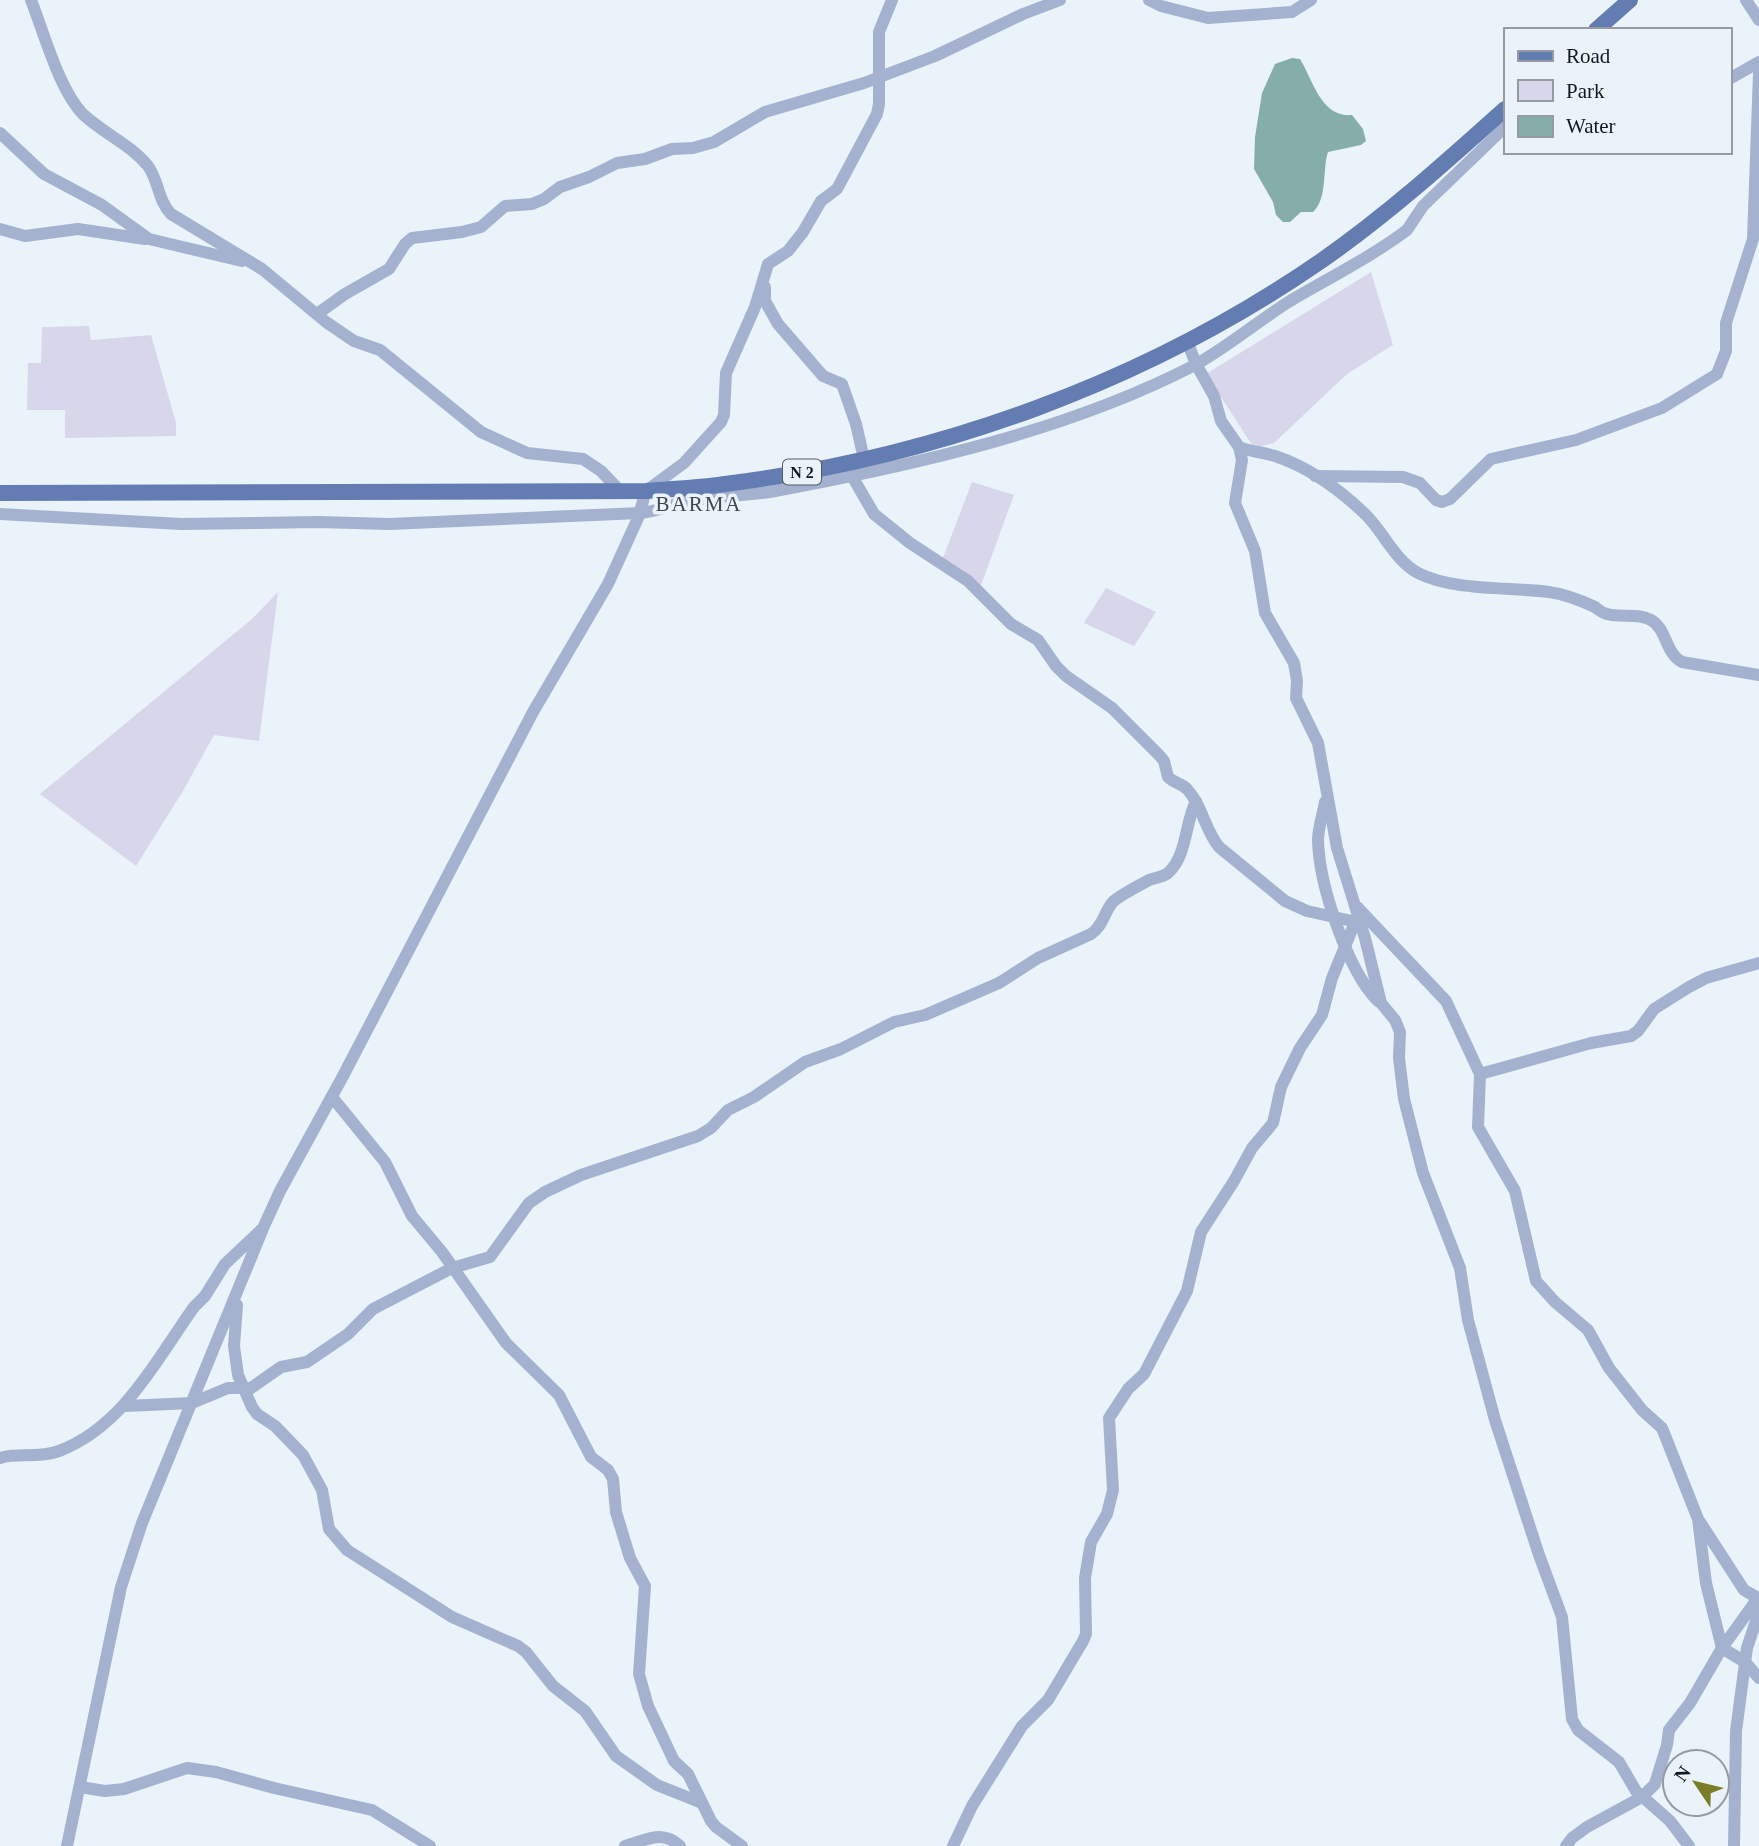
<svg xmlns="http://www.w3.org/2000/svg" width="1759" height="1846" viewBox="0 0 1759 1846" font-family="'Times New Roman',serif">
  <style>
    .green { fill: #d8d6eb }
    .water { fill: #85ada9 }
    .lines { fill: none; stroke-linecap: round; stroke-linejoin: round }
    .minor { stroke: #a4b2d0; stroke-width: 12 }
    .major { stroke: #637cb1; stroke-width: 16 }
    .labels { text-anchor: middle; stroke-width: 7; stroke-linejoin: round; paint-order: stroke }
    .shield { fill: #eaf3fa; stroke: #555a5e; stroke-width: 2 }
    .shield-label { font-size: 16px; font-weight: bold; fill: #15181b }
    .quarter-label { font-size: 21px; letter-spacing: 2px; fill: #40484d; stroke: #eaf3fa }
  </style>
  <rect width="100%" height="100%" fill="#eaf3fa"/>
  <!-- green -->
  <g class="green">
    <polygon points="1371,272 1393,345 1347,374 1274,443 1254,448 1206,374"/>
    <polygon points="89,326 91,340 151,335 176,423 176,436 65,438 65,410 27,410 28,363 41,363 42,327"/>
    <polygon points="972,482 1014,495 981,585 968,581 941,563"/>
    <polygon points="1106,588 1156,612 1134,646 1084,623"/>
    <polygon points="278,592 259,741 214,735 183,791 136,866 40,794 252,619"/>
  </g>
  <!-- water -->
  <path class="water" d="M 1292,58 L 1300,59 C 1313,80 1321,118 1352,115 L 1363,129 L 1366,141 L 1361,145 L 1328,152 C 1322,170 1328,198 1313,212 L 1301,212 L 1290,222 L 1283,222 L 1276,215 L 1273,202 L 1254,169 L 1255,137 L 1262,93 L 1275,64 Z"/>
  <g class="lines">
    <!-- minor -->
    <g class="minor">
      <path d="M 31,0 C 44,33 60,93 85,116 C 105,134 131,145 148,166 C 159,181 158,201 171,214 L 262,269 L 326,322 L 354,341 L 380,350 L 481,432 L 527,453 L 583,459 L 601,471 L 620,491"/>
      <polyline points="1149,0 1161,6 1208,18 1292,12 1311,0"/>
      <polyline points="1746,0 1759,20"/>
      <polyline points="1729,79 1759,62"/>
      <polyline points="0,133 44,174 102,205 149,239 242,261"/>
      <polyline points="0,229 25,236 78,229 145,239"/>
      <polyline points="765,287 765,301 778,324 823,376 842,384 856,424 864,459"/>
      <polyline points="317,314 345,294 389,269 405,244 412,238 462,232 481,227 505,206 532,204 544,199 560,187 589,177 617,163 645,159 672,149 693,148 714,142 765,112 864,83 935,56 1023,14 1060,0"/>
      <polyline points="1187,341 1196,364 1214,396 1221,421 1239,447 1242,460 1235,503 1255,551 1265,613 1294,663 1297,681 1296,698 1318,743 1337,848 1365,938 1381,1003 1395,1020 1400,1032 1399,1058 1404,1099 1423,1173 1460,1268 1468,1320 1495,1420 1539,1555 1562,1617 1572,1719 1578,1730 1619,1762 1636,1791 1670,1821 1689,1846"/>
      <path d="M 1239,447 C 1251,452 1263,452 1275,456 C 1308,467 1340,490 1365,514 C 1384,532 1394,560 1418,573 C 1453,591 1510,587 1549,592 C 1564,594 1582,601 1595,607 C 1596,608 1603,613 1604,613 C 1618,619 1637,612 1651,620 C 1667,629 1665,653 1682,662 L 1759,675"/>
      <path d="M 852,476 L 874,514 L 910,543 L 968,581 L 1011,624 L 1038,640 L 1056,666 L 1066,676 L 1112,708 L 1159,755 L 1164,761 L 1168,777 C 1174,783 1181,783 1187,789 C 1202,805 1205,830 1219,847 L 1285,901 L 1307,911 L 1361,923"/>
      <polyline points="1315,476 1403,477 1420,483 1436,500 1442,502 1450,499 1491,459 1576,440 1662,408 1717,374 1726,351 1726,323 1753,239 1759,73"/>
      <path d="M 0,514 L 181,524 L 319,522 L 389,524 L 640,513 C 656,512 670,505 685,502 C 714,495 745,497 775,491 C 914,465 1067,431 1193,366 C 1225,349 1258,321 1290,301 C 1329,278 1371,257 1407,230 L 1423,206 L 1505,127"/>
      <path d="M 1325,802 C 1323,814 1318,828 1318,840 C 1319,884 1347,970 1378,1001"/>
      <polyline points="1357,907 1446,1001 1480,1074 1478,1127 1515,1191 1536,1281 1555,1302 1588,1330 1609,1368 1642,1410 1662,1428 1698,1519 1706,1583 1722,1648 1745,1662 1759,1678"/>
      <polyline points="1480,1074 1591,1043 1631,1036 1638,1031 1654,1009 1689,987 1706,978 1759,963"/>
      <polyline points="332,1097 385,1162 412,1216 442,1252 506,1343 559,1395 591,1457 608,1470 613,1479 616,1512 630,1558 645,1586 639,1674 648,1706 674,1761 688,1774 711,1821 716,1827 742,1846"/>
      <polyline points="237,1305 234,1346 238,1375 252,1407 257,1414 275,1426 303,1455 322,1490 329,1529 347,1550 452,1617 518,1646 526,1652 553,1686 585,1711 616,1756 657,1785 702,1803"/>
      <path d="M 125,1406 L 192,1403 L 228,1388 L 251,1388 L 281,1367 L 307,1362 L 348,1334 L 373,1309 L 452,1268 L 490,1257 L 529,1203 L 545,1192 L 581,1175 L 698,1136 L 711,1128 L 728,1110 L 754,1097 L 805,1062 L 841,1049 L 894,1022 L 925,1015 L 999,983 L 1038,958 L 1091,934 C 1103,926 1104,913 1112,903 C 1116,897 1142,884 1149,880 C 1156,877 1163,878 1169,872 C 1187,855 1185,823 1196,801"/>
      <path d="M 0,1458 C 17,1452 37,1459 59,1451 C 124,1426 156,1360 194,1307 L 205,1296 L 225,1264 L 262,1229"/>
      <polyline points="80,1787 105,1791 124,1789 187,1768 216,1772 274,1788 372,1810 430,1846"/>
      <polyline points="67,1846 121,1587 142,1523 264,1226 280,1191 343,1076 533,712 608,584 638,518 646,491 684,463 721,422 724,415 726,373 755,307 768,264 788,251 803,232 821,201 837,189 877,114 879,104 879,32 892,0"/>
      <path d="M 625,1846 C 647,1840 662,1829 680,1846"/>
      <polyline points="953,1846 972,1806 1022,1726 1048,1700 1083,1641 1086,1634 1085,1578 1091,1542 1107,1514 1113,1490 1109,1418 1128,1389 1144,1374 1187,1291 1201,1232 1234,1181 1252,1148 1273,1123 1281,1087 1300,1048 1322,1015 1332,978 1358,915"/>
      <polyline points="1566,1846 1572,1838 1587,1827 1642,1797 1655,1784 1667,1745 1669,1730 1690,1703 1722,1648 1758,1598 1744,1590 1700,1522"/>
      <polyline points="1734,1846 1736,1731 1747,1648 1758,1615 1758,1600"/>
    </g>
    <!-- major -->
    <g class="major">
      <polyline points="1596,30 1630,0"/>
      <path d="M 0,493 L 646,491 C 672,489 699,488 725,484 C 936,458 1146,382 1321,261 C 1387,215 1446,162 1505,109"/>
    </g>
  </g>
  <g class="labels">
    <!-- shield labels -->
    <rect class="shield" x="783" y="459.5" width="38" height="25" rx="5"/>
    <g class="shield-label">
      <text x="802" y="478">N 2</text>
    </g>
    <!-- quarter labels -->
    <g class="quarter-label">
      <text x="699" y="511">BARMA</text>
    </g>
  </g>
  <!-- legend -->
  <rect x="1504" y="28" width="228" height="126" fill="#eaf3fa" stroke="#959ba1" stroke-width="2"/>
  <rect x="1518" y="51" width="35" height="10" fill="#637cb1" stroke="#959ba1" stroke-width="2"/>
  <text x="1566" y="63" font-size="21" fill="#15181b">Road</text>
  <rect x="1518" y="80" width="35" height="21" fill="#d8d6eb" stroke="#959ba1" stroke-width="2"/>
  <text x="1566" y="98" font-size="21" fill="#15181b">Park</text>
  <rect x="1518" y="116" width="35" height="21" fill="#85ada9" stroke="#959ba1" stroke-width="2"/>
  <text x="1566" y="133" font-size="21" fill="#15181b">Water</text>
  <!-- north arrow -->
  <g transform="translate(1696 1783) rotate(305)"><circle r="33" fill="#eaf3fa" stroke="#959ba1" stroke-width="2"/>
  <path d="M0-5L12 26L0 18L-12 26Z" fill="#7a7e27"/>
  <text y="-10" font-size="19" font-weight="bold" text-anchor="middle" fill="#15181b">N</text>
  </g>
</svg>
